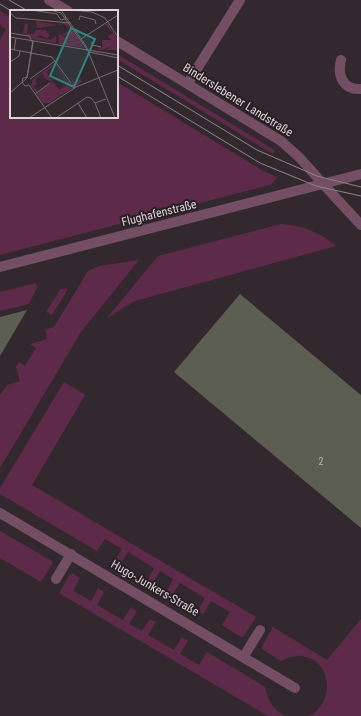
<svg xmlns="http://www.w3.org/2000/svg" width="361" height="716" viewBox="0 0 361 716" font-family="'Roboto Condensed',sans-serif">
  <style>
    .green { fill: #5e2a49 }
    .building { fill: #5c5e52 }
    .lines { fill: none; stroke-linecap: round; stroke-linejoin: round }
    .service { stroke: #744f64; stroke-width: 10 }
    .minor { stroke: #744f64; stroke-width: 10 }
    .tertiary { stroke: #744f64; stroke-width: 10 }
    .tram { stroke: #8d8488; stroke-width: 1 }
    .labels { text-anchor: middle; stroke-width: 4; stroke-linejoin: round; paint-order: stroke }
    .number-label { font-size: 10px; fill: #bbb6b6 }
    .street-label { font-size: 12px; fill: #dbd3d7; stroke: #291f24 }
    .inset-road { fill: none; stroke: #766c72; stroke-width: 1 }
    .view { fill: #2e847e; fill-opacity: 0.15; stroke: #2e847e; stroke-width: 2 }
    .inset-edge { fill: none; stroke: #dbd3d7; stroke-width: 2 }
  </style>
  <rect width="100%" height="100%" fill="#33282e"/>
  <!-- green -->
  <g class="green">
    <polygon points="0,11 11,18 11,117 117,117 117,82 265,172 277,177 272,184 266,186 0,255 0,40 6,29 0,25"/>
    <polygon points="117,54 271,148 275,151 273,154 117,59"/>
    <path d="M 281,224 C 302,225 320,232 336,246 L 135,301 L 107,318 L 158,256 Z"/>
    <polygon points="139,260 81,332 0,468 0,395 7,385 20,381 16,367 19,362 25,366 36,348 30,344 47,339 45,330 54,327 88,271 99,266"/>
    <polygon points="36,283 37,288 29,304 0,311 0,292"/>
    <polygon points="65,288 68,289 52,315 46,312 60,290"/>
    <polygon points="64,382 85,395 32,485 256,617 244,636 241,637 222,625 230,612 211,601 203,614 198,611 205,598 180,583 172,595 166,592 173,579 160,571 152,584 147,581 154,568 128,552 120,565 114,561 122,549 105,539 97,551 0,494 0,488"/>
    <polygon points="0,531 52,561 53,563 41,582 0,558"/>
    <path d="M 70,574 L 74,574 L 80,578 L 73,591 L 91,601 L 98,588 L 104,592 L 97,605 L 123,620 L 131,607 L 137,611 L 129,624 L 142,631 L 150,619 L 156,622 L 148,635 L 174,650 L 182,637 L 188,641 L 180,654 L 199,665 L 207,652 L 265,687 C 268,700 273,710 285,716 L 268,716 L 59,593 Z"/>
    <path d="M 361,619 L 361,716 L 309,716 C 335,704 333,660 302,656 C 295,655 288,658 281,661 L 262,649 L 262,646 L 273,627 L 327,660 Z"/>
  </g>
  <!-- building -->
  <g class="building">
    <polygon points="240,294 361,395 361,528 174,372"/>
    <polygon points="27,310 0,356 0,317"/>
  </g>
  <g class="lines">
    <!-- service -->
    <g class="service">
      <path d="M 341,60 C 337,76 343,90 361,89"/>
      <polyline points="188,83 240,0"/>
      <polyline points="56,579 71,554"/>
      <polyline points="244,656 260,630"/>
    </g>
    <!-- minor -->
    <g class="minor">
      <polyline points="49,0 68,11"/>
      <polyline points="117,41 281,141 300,158 323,184"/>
      <polyline points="0,513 295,688"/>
    </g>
    <!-- tertiary -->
    <g class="tertiary">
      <polyline points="323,184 361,225"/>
      <polyline points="0,267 361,174"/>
    </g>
    <!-- tram -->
    <g class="tram">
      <polyline points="9,0 28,11"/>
      <polyline points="0,4 11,11"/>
      <polyline points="117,65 257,150 317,176 361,187"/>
      <polyline points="117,76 260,163 316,186 361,196"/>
    </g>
  </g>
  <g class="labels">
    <!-- number labels -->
    <g class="number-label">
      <text x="321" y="465">2</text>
    </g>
    <!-- street labels -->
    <g class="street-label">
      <text transform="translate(238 100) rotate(32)" y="4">Binderslebener Landstraße</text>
      <text transform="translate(159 213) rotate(-14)" y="4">Flughafenstraße</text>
      <text transform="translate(155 588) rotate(30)" y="4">Hugo-Junkers-Straße</text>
    </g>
  </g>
  <!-- overview -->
  <g transform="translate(10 10)">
    <rect width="108" height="108" fill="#33282e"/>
    <path d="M 26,11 L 47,15 L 56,12 L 75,38 L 49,34 L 49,24 L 55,27 L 58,23 L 54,26 L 52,24 L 61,20 L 54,14 L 27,18 ZM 15,13 L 18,14 L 17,24 L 24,24 L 26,20 L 36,20 L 40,26 L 37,28 L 30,25 L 27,27 L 40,30 L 46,26 L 46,33 L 22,29 L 15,23 L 0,22 L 13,23 ZM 97,13 L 108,29 L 108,40 L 95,40 L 104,35 L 92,40 L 86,39 L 92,38 L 92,30 L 101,30 L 98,26 L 103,23 L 95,14 ZM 45,53 L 48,57 L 45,55 L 36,62 L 49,80 L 58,74 L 48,59 L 49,58 L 60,75 L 63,73 L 61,68 L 64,72 L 70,69 L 72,72 L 39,93 L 33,93 L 26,84 L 42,72 L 34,68 L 33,63 L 25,70 L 27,74 L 23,76 L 28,81 L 26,82 L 21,76 L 23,69 Z" fill="#5e2a49"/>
    <path class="inset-road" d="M 21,0 L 47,4 L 51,10 L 56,9 L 55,6M 40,0 L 51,3 L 79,42 L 108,48M 51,0 L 76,36 L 105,108M 62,0 L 82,2 L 95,8 L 108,27M 0,3 L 6,8 L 60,13M 69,10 L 70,6 L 85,10 L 86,14M 0,23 L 19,26 L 23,33 L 17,68 L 0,83M 0,27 L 108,45M 71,29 L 108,5M 82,32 L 82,35 L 91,37M 0,39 L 42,47 L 61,73M 4,40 L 6,28M 0,52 L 9,46 L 10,41M 17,67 L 23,30M 17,67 L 13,68 L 12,72 L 15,76 L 19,75M 20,69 L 45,51M 19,75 L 42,108M 25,84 L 40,73M 68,93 L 77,108M 85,93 L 91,108M 19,108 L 66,77 L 108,60M 46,108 L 77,87 L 81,88 L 85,93 L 96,89"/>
    <path class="view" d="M 61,18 L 85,29 L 64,77 L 40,66 Z"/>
    <rect width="108" height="108" class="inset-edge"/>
  </g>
</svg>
